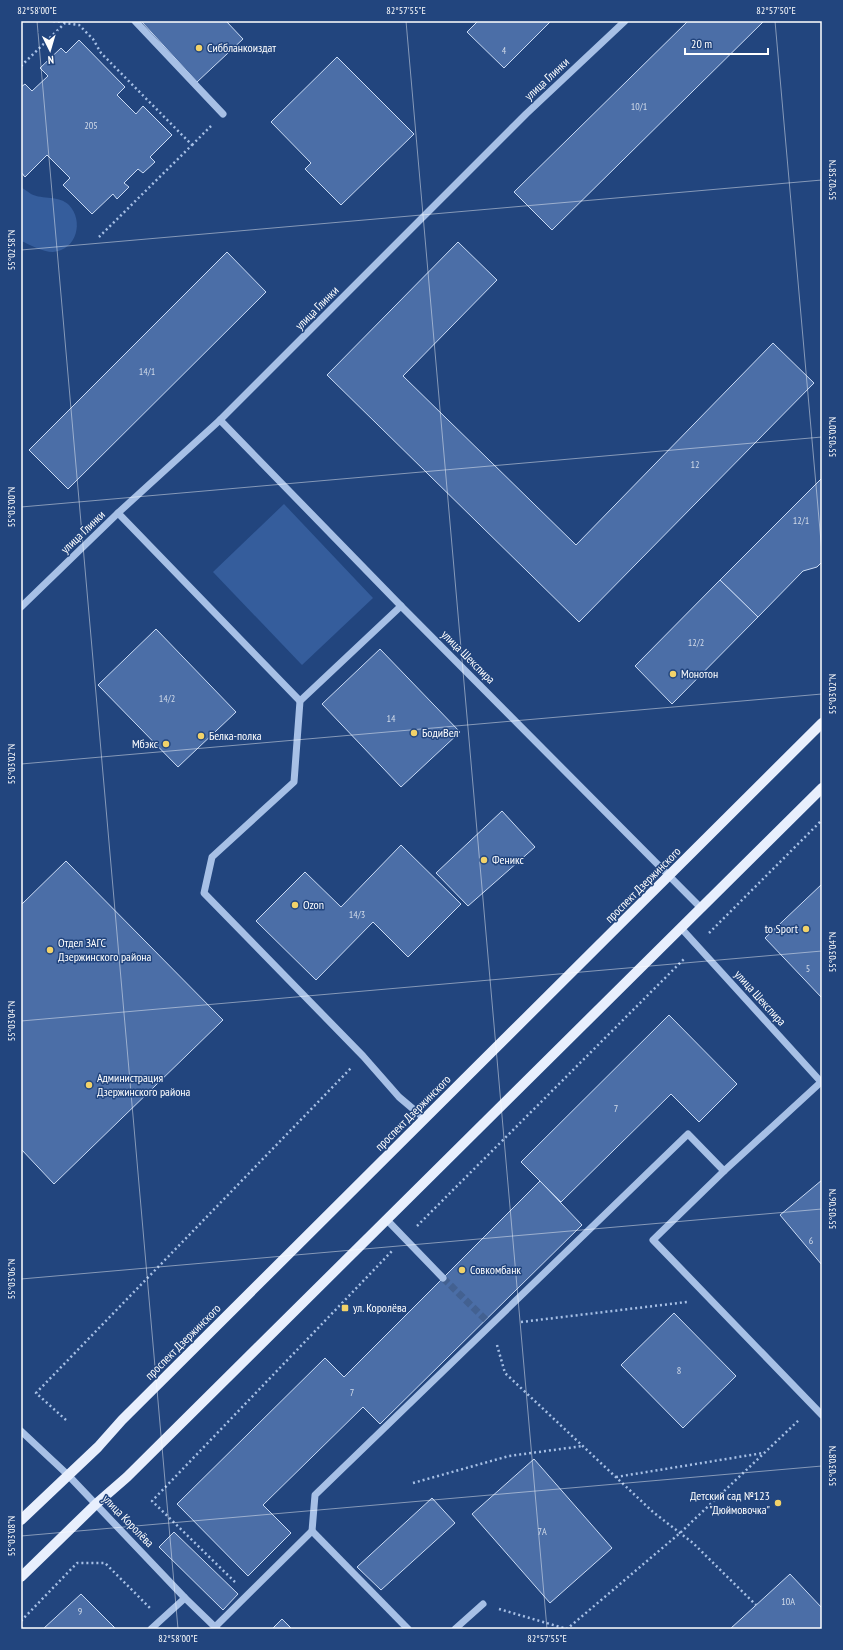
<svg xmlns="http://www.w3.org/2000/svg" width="843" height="1650" viewBox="0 0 843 1650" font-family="'PT Sans Narrow',sans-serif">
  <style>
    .green { fill: #355d9c }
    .building { fill: #4b6ea7; stroke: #cadbf5 }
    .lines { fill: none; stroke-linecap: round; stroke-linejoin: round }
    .minor-tunnel { stroke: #436191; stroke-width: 7; stroke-dasharray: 7 3.5; stroke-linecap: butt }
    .path { stroke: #a7c0e6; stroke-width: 2.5; stroke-dasharray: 2 3; stroke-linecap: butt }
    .minor { stroke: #a7c0e6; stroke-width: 7 }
    .major { stroke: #e8effd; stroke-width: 10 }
    .ticks { fill: none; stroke: #fff; stroke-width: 1; stroke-opacity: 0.45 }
    .poi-dot { fill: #f2d269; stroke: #22457e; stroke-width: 1.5 }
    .labels { text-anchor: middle; stroke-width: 3; stroke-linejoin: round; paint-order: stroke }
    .number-label { font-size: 10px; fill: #d2dbe9 }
    .poi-label { font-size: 12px; fill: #fff; stroke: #22457e; text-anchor: start }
    .street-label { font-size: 12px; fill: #fff; stroke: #22457e }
    .neatline { fill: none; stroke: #fff; stroke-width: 1.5 }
    .ticks-label { font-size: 10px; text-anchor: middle; fill: #fff }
  </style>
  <rect width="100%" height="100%" fill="#22457e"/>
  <!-- green -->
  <g class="green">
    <path d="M 21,187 C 24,189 28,192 31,194 C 43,200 59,195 69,205 C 84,221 77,250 53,252 C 42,252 31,245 21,241 Z"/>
    <polygon points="284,504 373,598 302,665 213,572"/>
  </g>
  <!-- building -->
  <g class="building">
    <polygon points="141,21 226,21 243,39 197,82"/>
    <polygon points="478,21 551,21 504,68 467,32"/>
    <polygon points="688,21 764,21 552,230 514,192"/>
    <polygon points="79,40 125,87 117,95 136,114 143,106 172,135 150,157 155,162 143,173 138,169 124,183 129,187 117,199 113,194 92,214 63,185 70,178 47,155 25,177 21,172 21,87 25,84 32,91 48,76 40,68 61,48 66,53"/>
    <polygon points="337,57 414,134 341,205 305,169 311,163 271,122"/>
    <polygon points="458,242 497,280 403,376 576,545 773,343 814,383 579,622 327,375"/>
    <polygon points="227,252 266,292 68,489 29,450"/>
    <polygon points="822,478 822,562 817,567 803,571 758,617 720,580"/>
    <polygon points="720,580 758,617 672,704 635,666"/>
    <polygon points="156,629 236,712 178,767 98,685"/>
    <polygon points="380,649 460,732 401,787 322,704"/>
    <polygon points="502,811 535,847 468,906 436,873"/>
    <polygon points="401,845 461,904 408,957 373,922 316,980 256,921 305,872 341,907"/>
    <polygon points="66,861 223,1020 54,1184 21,1149 21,905"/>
    <polygon points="822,884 822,998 765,938"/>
    <polygon points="669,1015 737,1084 699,1122 671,1094 561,1202 521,1162"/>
    <polygon points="822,1180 822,1265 780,1215"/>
    <polygon points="540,1181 582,1225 380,1424 363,1407 263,1505 291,1533 248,1576 177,1504 325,1358 344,1377"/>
    <polygon points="674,1313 736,1376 683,1428 621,1365"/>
    <polygon points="534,1459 612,1548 550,1603 472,1514"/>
    <polygon points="432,1498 455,1523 381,1590 357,1567"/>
    <polygon points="174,1532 238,1594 223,1610 159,1547"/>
    <polygon points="790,1574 822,1608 822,1629 730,1629"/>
    <polygon points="81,1594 116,1629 43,1629"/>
    <polygon points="282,1619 292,1629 272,1629"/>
  </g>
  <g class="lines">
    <!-- minor-tunnel -->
    <polyline class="minor-tunnel" points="443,1278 486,1320"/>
    <!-- path -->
    <g class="path">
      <polyline points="53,21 65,22"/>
      <polyline points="21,66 65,23 79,25 93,39 101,53 192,145 99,237"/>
      <polyline points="192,145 211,126"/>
      <polyline points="709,933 822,820"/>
      <polyline points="417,1226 685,958"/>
      <polyline points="521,1322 687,1302"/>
      <polyline points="497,1345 505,1373 653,1512 693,1543 756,1605"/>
      <polyline points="66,1420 36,1393 351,1068"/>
      <polyline points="616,1477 763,1453"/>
      <polyline points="413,1483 509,1456 583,1446"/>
      <polyline points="235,1582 152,1501 392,1251"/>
      <polyline points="499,1609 567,1629 680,1533 800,1419"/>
      <polyline points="21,1621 77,1563 105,1563 150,1608"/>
    </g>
    <!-- minor -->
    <g class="minor">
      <polyline points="135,21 223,114"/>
      <polyline points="220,420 401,606 701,908"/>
      <polyline points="118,513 300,701"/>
      <polyline points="401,606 300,701 294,782 212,857 204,893 363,1056 399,1097 425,1119"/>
      <polyline points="21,607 118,513 220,420 526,114 625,21"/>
      <polyline points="681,928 822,1083"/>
      <polyline points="724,1171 653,1240 822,1415"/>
      <polyline points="387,1220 443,1278"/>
      <polyline points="21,1431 68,1475 185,1598 217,1629"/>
      <polyline points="312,1531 408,1629"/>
      <polyline points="215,1627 312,1531 315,1495 688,1134 724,1171 821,1082"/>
      <polyline points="151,1629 185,1598"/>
      <polyline points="455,1629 483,1604"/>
    </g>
    <!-- major -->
    <g class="major">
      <polyline points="21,1520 98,1447 122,1420 822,723"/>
      <polyline points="21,1577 96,1504 127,1477 822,788"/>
    </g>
  </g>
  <!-- ticks -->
  <path class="ticks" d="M 37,21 L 178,1629M 406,21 L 547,1629M 775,21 L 822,553M 21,250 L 822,180M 21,507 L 822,437M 21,764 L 822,694M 21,1021 L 822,951M 21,1279 L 822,1209M 21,1536 L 822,1466"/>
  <!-- markers -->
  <g class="poi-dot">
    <circle cx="199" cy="48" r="4"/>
    <circle cx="673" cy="674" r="4"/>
    <circle cx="414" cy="733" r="4"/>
    <circle cx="201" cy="736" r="4"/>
    <circle cx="166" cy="744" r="4"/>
    <circle cx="484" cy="860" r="4"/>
    <circle cx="295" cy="905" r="4"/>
    <circle cx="806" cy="929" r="4"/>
    <circle cx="50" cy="950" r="4"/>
    <circle cx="89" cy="1085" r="4"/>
    <circle cx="462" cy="1270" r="4"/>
    <rect x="341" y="1304" width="8" height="8" rx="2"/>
    <circle cx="778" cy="1503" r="4"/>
  </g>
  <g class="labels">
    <!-- number labels -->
    <g class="number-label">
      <text x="504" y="54">4</text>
      <text x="639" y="110">10/1</text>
      <text x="91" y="129">205</text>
      <text x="147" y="375">14/1</text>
      <text x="695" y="468">12</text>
      <text x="801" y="524">12/1</text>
      <text x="696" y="646">12/2</text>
      <text x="167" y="702">14/2</text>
      <text x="391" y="722">14</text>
      <text x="357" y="918">14/3</text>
      <text x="808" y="972">5</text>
      <text x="616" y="1112">7</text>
      <text x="811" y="1244">6</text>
      <text x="679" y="1374">8</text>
      <text x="352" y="1396">7</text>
      <text x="542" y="1535">7А</text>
      <text x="788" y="1605">10А</text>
      <text x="80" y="1615">9</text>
    </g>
    <!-- poi labels -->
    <g class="poi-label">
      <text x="207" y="52">Сиббланкоиздат</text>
      <text x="681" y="678">Монотон</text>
      <text x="422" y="737">БодиВел</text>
      <text x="209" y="740">Белка-полка</text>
      <text x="158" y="748" text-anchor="end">Мбэкс</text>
      <text x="492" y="864">Феникс</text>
      <text x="303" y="909">Ozon</text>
      <text x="798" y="933" text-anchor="end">to Sport</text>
      <text x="58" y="947">Отдел ЗАГС<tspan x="58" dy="14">Дзержинского района</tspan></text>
      <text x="97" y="1082">Администрация<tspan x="97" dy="14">Дзержинского района</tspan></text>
      <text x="470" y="1274">Совкомбанк</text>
      <text x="353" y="1312">ул. Королёва</text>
      <text x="770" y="1500" text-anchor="end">Детский сад №123<tspan x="770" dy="14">"Дюймовочка"</tspan></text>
    </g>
    <!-- street labels -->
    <g class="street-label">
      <text transform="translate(547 79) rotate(-43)" y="4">улица Глинки</text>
      <text transform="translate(317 308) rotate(-45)" y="4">улица Глинки</text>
      <text transform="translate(83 532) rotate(-44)" y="4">улица Глинки</text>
      <text transform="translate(468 657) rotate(45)" y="4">улица Шекспира</text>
      <text transform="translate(643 885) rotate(-45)" y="4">проспект Дзержинского</text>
      <text transform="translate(760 998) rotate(48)" y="4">улица Шекспира</text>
      <text transform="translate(413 1113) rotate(-45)" y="4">проспект Дзержинского</text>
      <text transform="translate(183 1342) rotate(-45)" y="4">проспект Дзержинского</text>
      <text transform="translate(128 1521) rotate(46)" y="4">улица Королёва</text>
    </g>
  </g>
  <!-- border -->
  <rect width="843" height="1650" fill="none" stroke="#22457e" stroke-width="44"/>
  <!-- north arrow -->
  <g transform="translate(50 50) rotate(175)" stroke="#22457e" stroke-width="3" paint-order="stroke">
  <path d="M0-3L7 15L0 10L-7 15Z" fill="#ffffff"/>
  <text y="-6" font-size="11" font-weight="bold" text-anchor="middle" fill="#ffffff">N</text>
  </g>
  <!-- scale -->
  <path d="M685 48v6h83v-6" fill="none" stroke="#ffffff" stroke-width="2"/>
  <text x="691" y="48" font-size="12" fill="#ffffff" stroke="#22457e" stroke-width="3" paint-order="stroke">20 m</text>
  <rect x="22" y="22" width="799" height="1606" class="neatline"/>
  <g class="ticks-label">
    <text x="37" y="14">82°58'00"E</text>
    <text x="406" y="14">82°57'55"E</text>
    <text x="776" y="14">82°57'50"E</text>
    <text transform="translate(832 180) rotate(-90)" y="4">55°02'58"N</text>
    <text transform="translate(11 250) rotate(-90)" y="4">55°02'58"N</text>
    <text transform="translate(832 437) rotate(-90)" y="4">55°03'00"N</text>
    <text transform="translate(11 507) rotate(-90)" y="4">55°03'00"N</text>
    <text transform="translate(832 694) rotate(-90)" y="4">55°03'02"N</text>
    <text transform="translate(11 764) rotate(-90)" y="4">55°03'02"N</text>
    <text transform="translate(832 952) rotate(-90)" y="4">55°03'04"N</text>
    <text transform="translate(11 1021) rotate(-90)" y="4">55°03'04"N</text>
    <text transform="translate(832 1209) rotate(-90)" y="4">55°03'06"N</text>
    <text transform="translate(11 1279) rotate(-90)" y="4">55°03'06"N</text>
    <text transform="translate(832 1466) rotate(-90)" y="4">55°03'08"N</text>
    <text transform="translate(11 1536) rotate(-90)" y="4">55°03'08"N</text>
    <text x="178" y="1642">82°58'00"E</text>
    <text x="547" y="1642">82°57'55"E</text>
  </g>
</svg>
